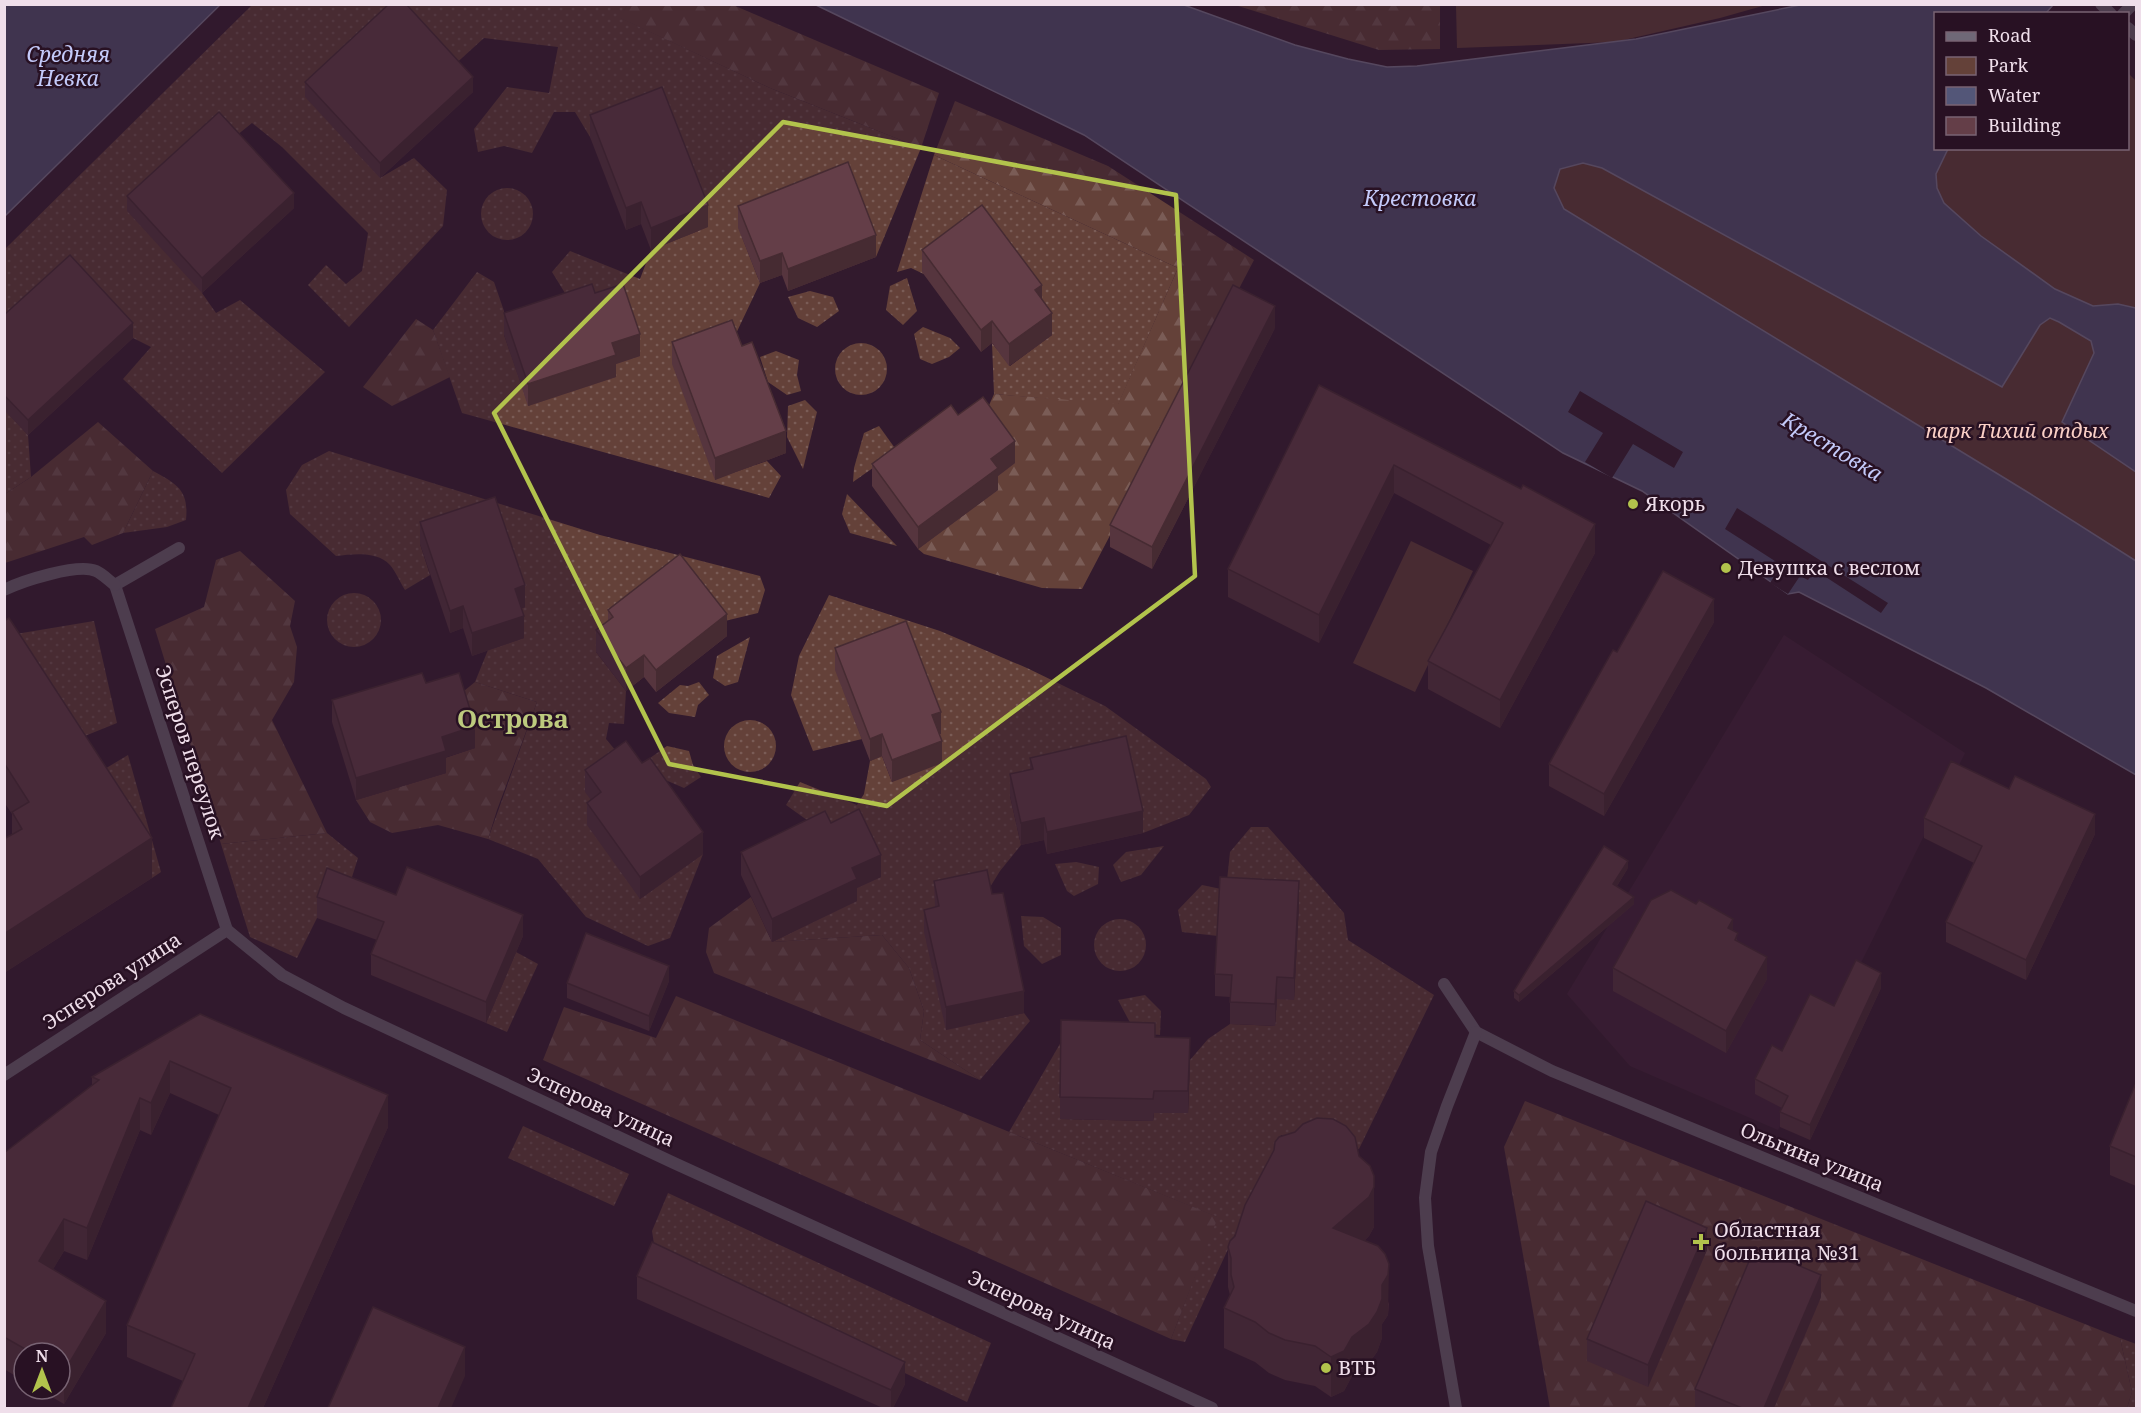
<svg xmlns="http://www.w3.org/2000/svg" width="2141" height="1413" viewBox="0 0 2141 1413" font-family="'Noto Serif',serif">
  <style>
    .built { fill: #3f2138 }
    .grass { fill: url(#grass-dots) }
    .forest { fill: url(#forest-firs) }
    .green { fill: #644139 }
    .water { fill: #535678; stroke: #827f9a; stroke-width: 1.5 }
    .pier { fill: #321a2d }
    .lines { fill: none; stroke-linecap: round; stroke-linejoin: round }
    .minor { stroke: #6f6877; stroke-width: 12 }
    .wall { fill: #56353e }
    .shaded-wall { fill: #462b32 }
    .building { fill: #643e48; stroke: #462b32; stroke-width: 1.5 }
    .marked { fill: none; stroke: #b2c34c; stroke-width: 4.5; stroke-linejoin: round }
    .poi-dot { fill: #b2c34c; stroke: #281123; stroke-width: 2 }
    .labels { text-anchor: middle; stroke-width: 5; stroke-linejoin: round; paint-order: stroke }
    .park-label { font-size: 20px; font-style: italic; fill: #facfc6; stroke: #281123 }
    .poi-label { font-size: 20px; fill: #efdeea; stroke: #281123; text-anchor: start }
    .street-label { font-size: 20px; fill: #efdeea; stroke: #281123 }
    .water-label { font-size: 21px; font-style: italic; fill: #c4cafa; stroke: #281123 }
    .district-label { font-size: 26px; font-weight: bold; fill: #bdca7e; stroke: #281123 }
  </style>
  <defs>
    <pattern id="grass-dots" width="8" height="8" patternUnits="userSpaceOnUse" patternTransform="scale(1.5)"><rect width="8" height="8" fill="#644139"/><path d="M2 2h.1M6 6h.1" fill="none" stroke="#7a5c56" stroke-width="1.8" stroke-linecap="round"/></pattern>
    <pattern id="forest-firs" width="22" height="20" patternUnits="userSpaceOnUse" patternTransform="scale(1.5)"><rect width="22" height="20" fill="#644139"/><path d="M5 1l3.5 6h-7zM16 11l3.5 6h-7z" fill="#7a5c56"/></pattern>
  </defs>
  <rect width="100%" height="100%" fill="#321a2d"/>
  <!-- built -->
  <polygon class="built" points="1784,635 1965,753 1778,1130 1630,1066 1567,994"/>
  <!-- grass -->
  <g class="grass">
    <polygon points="252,5 627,5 621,18 770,88 921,148 876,257 742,237 760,283 732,342 715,479 767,461 781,476 769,498 462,413 433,330 477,272 494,282 504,311 504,335 529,406 576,311 552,272 570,251 640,279 651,250 698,231 590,137 575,112 554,112 532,153 504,146 478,152 474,129 507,87 549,93 558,47 484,38 451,68 380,178 414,158 447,190 443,226 349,327 308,285 326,265 346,284 362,271 368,233 282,147 252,123 231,140 202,293 216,313 240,300 325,372 222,473 123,379 151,347 133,338 70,270 5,330 5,249"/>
    <polygon points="934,155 1178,268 1118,405 994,394 992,343 1010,366 1052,335 911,268 897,272"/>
    <circle cx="507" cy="214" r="26"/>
    <polygon points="907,278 917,311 903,325 886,310 890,286"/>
    <polygon points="810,291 833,297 839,311 817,327 798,318 788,297"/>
    <polygon points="923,327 950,338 960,348 949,357 932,364 920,359 914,334"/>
    <circle cx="861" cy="369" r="26"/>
    <polygon points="776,351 799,360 797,375 801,391 787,395 768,382 760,357"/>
    <polygon points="805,400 817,412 803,469 787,437 788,406"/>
    <polygon points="5,410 28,435 31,477 5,494"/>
    <polygon points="879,426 897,451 853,482 854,468 864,433"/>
    <path d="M 329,451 L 600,535 L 760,576 L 765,590 L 758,613 L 596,652 L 626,691 L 624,724 L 609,723 L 606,739 L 626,763 L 601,815 L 640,899 L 703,854 L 670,938 L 648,946 L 586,917 L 538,859 L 488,839 L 537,702 L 475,682 L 488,650 L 524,638 L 515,611 L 525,607 L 420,544 L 430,575 L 405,590 C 400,582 396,572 390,565 C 377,551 354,554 336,556 L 290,514 L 286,490 L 302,465 Z"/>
    <path d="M 153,471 C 177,484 189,490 186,520 L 167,527 L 123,533 Z"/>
    <polygon points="847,494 897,546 850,533 842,514"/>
    <circle cx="354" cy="620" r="27"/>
    <polygon points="829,595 940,631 1027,668 1105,706 1206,779 1211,787 1189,815 1143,833 1126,758 1010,796 1021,845 1000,871 987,892 939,928 946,1029 1024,1013 1030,1021 980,1080 920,1040 924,1011 909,968 882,935 772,942 857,900 825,833 786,805 800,782 857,805 864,794 870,761 882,756 892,782 932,737 941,733 836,670 862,739 813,751 791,695 799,656"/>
    <polygon points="94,621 117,723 65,744 4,636"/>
    <polygon points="750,637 738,682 725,686 713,678 717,656"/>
    <polygon points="699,682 709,695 698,705 695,717 669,713 658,703 680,685 688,686"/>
    <circle cx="750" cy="746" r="26"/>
    <polygon points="667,746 689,751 693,765 701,777 684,788 663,779 650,758"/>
    <polygon points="128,755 161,872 152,878 88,779"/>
    <polygon points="1251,827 1268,827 1344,913 1348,940 1434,995 1359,1149 1281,1135 1185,1342 1171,1339 1217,1217 1009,1132 1061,1042 1060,1119 1153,1121 1154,1113 1188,1113 1190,1060 1208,1039 1230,1024 1275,1026 1277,999 1294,999 1299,903 1218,936 1182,932 1178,910 1202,885 1226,890 1230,852"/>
    <polygon points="327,833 358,858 346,896 327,889 317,918 297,958 250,937 221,844"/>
    <polygon points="1164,846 1141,875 1121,882 1113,865 1126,852"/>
    <polygon points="1076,862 1099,867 1098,884 1074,896 1067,891 1055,864"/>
    <polygon points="1021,916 1043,917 1061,928 1061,955 1042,964 1024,946"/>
    <circle cx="1120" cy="945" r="26"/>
    <polygon points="516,952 538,964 507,1032 486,1023"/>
    <polygon points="1145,995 1161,1011 1160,1035 1135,1032 1118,1000"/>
    <polygon points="523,1126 629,1174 614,1206 508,1158"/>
    <polygon points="668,1193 991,1343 967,1402 656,1257 652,1231"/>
    <polygon points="2120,1338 2136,1344 2136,1408 2127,1408 2132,1392"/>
  </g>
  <!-- forest -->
  <g class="forest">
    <polygon points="627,5 733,5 939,93 921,148 770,88 620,18"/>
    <polygon points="1235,5 1440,5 1440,49 1379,50"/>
    <polygon points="955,101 1108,166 1254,260 1082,589 1042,588 924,554 918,549 997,490 983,419 994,394 1118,404 1178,268 934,155"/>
    <polygon points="416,319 433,330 450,377 392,406 363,387"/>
    <polygon points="98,422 153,471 123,533 92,545 84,537 5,563 5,494 31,477"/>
    <polygon points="240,551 295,601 290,626 297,647 294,682 272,720 327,833 221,844 155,629 204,607 216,560"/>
    <polygon points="475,682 537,702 497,810 488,839 438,825 392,833 370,822 356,800 446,773 442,759 475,748 459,695"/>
    <polygon points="751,897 772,942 882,935 909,968 924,1011 920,1040 980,1080 714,973 706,952 709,928"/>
    <polygon points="676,996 1218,1217 1171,1339 543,1060 564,1007 656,1038"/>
    <polygon points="1525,1101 2120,1338 2132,1392 2127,1408 1550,1408 1504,1147"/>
  </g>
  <!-- green -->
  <g class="green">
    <polygon points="1456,5 1456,4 1766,5 1720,18 1615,42 1457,48"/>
    <polygon points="2128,73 2136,81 2136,561 2029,493 1563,209 1554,188 1559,169 1583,163 1602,168 1826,290 1936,174 1948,149 2128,148"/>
    <polygon points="1411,541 1473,571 1415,692 1353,663"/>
  </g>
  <!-- water -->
  <g class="water">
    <polygon points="5,4 220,4 220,5 5,216"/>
    <polygon points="816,5 1184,5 1295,45 1348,59 1387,67 1417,66 1636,39 1800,5 2053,5 2046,13 1936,14 1936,148 1948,149 1936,174 1937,188 1944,203 1981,236 2055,289 2093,306 2118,304 2136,308 2136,472 2062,422 2094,353 2091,341 2059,322 2050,318 2040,325 2002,387 1602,168 1583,163 1560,169 1554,188 1564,209 2029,493 2136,561 2136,775 1986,688 1799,592 1788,594 1642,491 1563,453 1084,135"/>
  </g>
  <!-- pier -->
  <g class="pier">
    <polygon points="1580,391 1683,452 1674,468 1633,444 1612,478 1585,462 1603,433 1568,412"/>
    <polygon points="1737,508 1888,603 1881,613 1815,570 1808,580 1800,576 1788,594 1770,583 1781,565 1725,529"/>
  </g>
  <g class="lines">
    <!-- minor -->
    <g class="minor">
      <polyline points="2101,4 2111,14"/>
      <polyline points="2123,14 2133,4"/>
      <polyline points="2128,28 2136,35"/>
      <polyline points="115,585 227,930"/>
      <polyline points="115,585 179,548"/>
      <path d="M 4,590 C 22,581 78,563 96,571 C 103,574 109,581 115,585"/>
      <polyline points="1444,984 1476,1032 1552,1071 2136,1311"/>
      <polyline points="4,1075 227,930 282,975 344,1008 674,1163 1212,1408"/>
      <polyline points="1456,1408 1428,1246 1425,1198 1431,1152 1447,1106 1476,1032"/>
    </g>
  </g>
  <!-- wall -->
  <g class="wall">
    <polygon points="305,82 473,92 380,178 305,97"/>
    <polygon points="590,115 708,227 651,250 641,224 626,230 590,137"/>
    <polygon points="127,196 294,208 202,293 127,211"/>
    <polygon points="738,206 876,257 788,291 782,275 760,283 738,228"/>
    <polygon points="922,250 1042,299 1052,335 1009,366 992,343 981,352 922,272"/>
    <polygon points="504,313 640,356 616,364 616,377 528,406 504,335"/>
    <polygon points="4,315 133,338 28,435 4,410"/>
    <polygon points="1275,328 1152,569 1110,547 1110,525"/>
    <polygon points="672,342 786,453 715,480 672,364"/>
    <polygon points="1319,385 1595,553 1500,728 1428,689 1428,661 1491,545 1394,493 1319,643 1228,597 1228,569"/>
    <polygon points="958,415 1015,463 998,476 998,490 918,549 872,486 872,464"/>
    <polygon points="420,522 525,607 521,608 524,638 472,656 463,628 450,633 420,544"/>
    <polygon points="608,610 727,636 656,692 644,677 626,691 596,652 596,630 608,621"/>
    <polygon points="4,621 152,878 4,973 4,839 12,835 12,814 4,802"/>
    <polygon points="1714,622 1604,816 1549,786 1549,764 1617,652"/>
    <polygon points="835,648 941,734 940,734 942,763 892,782 882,756 870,761 835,670"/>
    <polygon points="426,683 475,748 446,757 446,773 356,800 332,722 332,700"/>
    <polygon points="1030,758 1143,833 1047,854 1044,840 1021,845 1010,796 1010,774 1030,769"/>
    <polygon points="642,763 703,854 640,899 587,825 587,803 591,800 585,792 585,770"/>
    <polygon points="2009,789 2095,834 2026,980 1946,942 1946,922 1974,863 1924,838 1924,818"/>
    <polygon points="831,823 881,877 857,888 857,901 772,942 741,875 741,852"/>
    <polygon points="1628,868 1617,886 1634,904 1519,1002 1514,998 1514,991"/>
    <polygon points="934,881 992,894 1024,1013 946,1030 924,932 924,910 935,907"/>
    <polygon points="396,895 523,936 486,1023 371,975 371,954 377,940 317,918 317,897"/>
    <polygon points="1299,903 1294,1000 1277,999 1275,1026 1230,1024 1230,997 1215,996 1215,974"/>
    <polygon points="1733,931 1738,942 1767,979 1726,1053 1613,991 1613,968"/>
    <polygon points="669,981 649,1031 567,998 567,983"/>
    <polygon points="1881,988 1810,1140 1780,1127 1780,1112 1782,1108 1755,1094 1755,1079 1782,1051 1834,1006"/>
    <polygon points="200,1014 388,1127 263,1408 171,1408 183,1381 127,1357 127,1325 219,1115 170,1093 151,1135 140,1130 87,1260 64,1251 53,1269 106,1333 64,1404 38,1389 60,1389 60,1353 24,1353 24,1381 4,1369 4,1153 92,1085 92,1077"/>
    <polygon points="1155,1037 1190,1060 1188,1113 1154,1113 1153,1121 1060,1119 1060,1097"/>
    <polygon points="2136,1083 2136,1186 2110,1175 2110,1146"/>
    <polygon points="1359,1156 1374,1227 1369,1236 1364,1241 1389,1304 1388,1315 1382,1324 1382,1338 1377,1352 1369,1363 1352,1376 1344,1391 1331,1397 1315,1386 1285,1380 1269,1373 1255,1362 1224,1348 1224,1308 1230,1295 1228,1287 1228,1247"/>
    <polygon points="1707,1250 1648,1387 1587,1361 1587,1339"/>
    <polygon points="637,1276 905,1384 893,1408 883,1408 637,1299"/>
    <polygon points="1821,1297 1774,1408 1695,1408 1695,1389"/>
  </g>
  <!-- shaded-wall -->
  <g class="shaded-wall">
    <polygon points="473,77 473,92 380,178 380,163"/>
    <polygon points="294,193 294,208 202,293 202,278"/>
    <polygon points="641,202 641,224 626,230 626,208"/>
    <polygon points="708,205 708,227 651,250 651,228"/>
    <polygon points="876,235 876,257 788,291 788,269"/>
    <polygon points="782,253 782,275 760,283 760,261"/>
    <polygon points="1042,285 1042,307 1035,290"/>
    <polygon points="1275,306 1275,328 1152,569 1152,547"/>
    <polygon points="1052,313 1052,335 1009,366 1009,344"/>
    <polygon points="992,321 992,343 981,352 981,330"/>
    <polygon points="133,323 133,338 28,435 28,420"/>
    <polygon points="640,334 640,356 616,364 616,377 528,406 528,384 612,343"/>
    <polygon points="786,431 786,453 715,480 715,458"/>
    <polygon points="1015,441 1015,463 998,476 998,490 918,549 918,527 991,459"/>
    <polygon points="1394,465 1394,493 1319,643 1319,615"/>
    <polygon points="1595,524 1595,553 1500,728 1500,700"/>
    <polygon points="525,585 525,607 515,611 515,589"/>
    <polygon points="1714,599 1714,622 1604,816 1604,794"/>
    <polygon points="463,606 463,628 450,633 450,611"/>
    <polygon points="727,614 727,636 656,692 656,670"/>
    <polygon points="524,616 524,638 472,656 472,633"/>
    <polygon points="644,655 644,677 626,691 626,668"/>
    <polygon points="941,712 941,734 932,737 932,715"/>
    <polygon points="475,726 475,748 446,757 446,773 356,800 356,778 442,737"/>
    <polygon points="882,734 882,756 870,761 870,739"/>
    <polygon points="942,741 942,763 892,782 892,760"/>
    <polygon points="1143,811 1143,833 1047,854 1047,832"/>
    <polygon points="2095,814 2095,834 2026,980 2026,960"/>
    <polygon points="1044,818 1044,840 1021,845 1021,823"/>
    <polygon points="703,832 703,854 640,899 640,877"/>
    <polygon points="152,838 152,878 4,973 4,934"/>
    <polygon points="881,855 881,877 857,888 857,901 772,942 772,919 852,868"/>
    <polygon points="1628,861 1628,868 1613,892 1613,884"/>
    <polygon points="1299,881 1299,903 1294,1000 1294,978"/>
    <polygon points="1634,897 1634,904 1519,1002 1519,995"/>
    <polygon points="523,915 523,936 486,1023 486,1002"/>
    <polygon points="1733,919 1733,941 1728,928"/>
    <polygon points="1767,957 1767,979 1726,1053 1726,1031"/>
    <polygon points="669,966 669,981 649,1031 649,1016"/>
    <polygon points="1881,973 1881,988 1810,1140 1810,1125"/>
    <polygon points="1277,977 1277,999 1275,1026 1275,1004"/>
    <polygon points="1024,991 1024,1013 946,1030 946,1007"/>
    <polygon points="1190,1038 1190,1060 1188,1113 1188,1091"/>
    <polygon points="170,1061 170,1093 151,1135 151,1103"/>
    <polygon points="388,1095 388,1127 263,1408 248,1408"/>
    <polygon points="140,1098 140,1130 87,1260 87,1228"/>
    <polygon points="1374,1176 1374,1227 1369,1236 1333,1268 1333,1228"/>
    <polygon points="64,1219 64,1251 39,1293 39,1261"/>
    <polygon points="1707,1228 1707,1250 1648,1387 1648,1365"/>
    <polygon points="1389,1264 1388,1315 1382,1324 1382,1338 1377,1352 1369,1363 1352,1376 1344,1391 1331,1397 1331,1357 1382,1285"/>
    <polygon points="1821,1275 1821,1297 1774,1408 1764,1408"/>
    <polygon points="106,1301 106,1333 64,1404 64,1372"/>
    <polygon points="465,1347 465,1376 451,1408 438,1408"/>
    <polygon points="905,1362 905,1384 893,1408 891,1408 891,1390"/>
  </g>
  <!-- building -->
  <g class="building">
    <polygon points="389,4 406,4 473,77 380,163 305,82"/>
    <polygon points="662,87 708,205 651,228 641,202 626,208 590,115"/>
    <polygon points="219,112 294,193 202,278 127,196"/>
    <polygon points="848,162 876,235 788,269 782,253 760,261 738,206"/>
    <polygon points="982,205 1042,285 1035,290 1052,313 1009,344 992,321 981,330 922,250"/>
    <polygon points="70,255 133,323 28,420 4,395 4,315"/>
    <polygon points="592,284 595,293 623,284 640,334 612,343 616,355 528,384 504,313"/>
    <polygon points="1233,285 1275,306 1152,547 1110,525"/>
    <polygon points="732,320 742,346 752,342 786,431 715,458 672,342"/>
    <polygon points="1319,385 1521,489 1523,485 1595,524 1500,700 1428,661 1503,523 1394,465 1319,615 1228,569"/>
    <polygon points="983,397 1015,441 991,459 998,468 918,527 872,464 951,405 958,415"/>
    <polygon points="495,497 525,585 515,589 524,616 472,633 463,606 450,611 420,522"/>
    <polygon points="680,554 727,614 656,670 644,655 626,668 596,630 613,617 608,610"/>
    <polygon points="1663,571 1714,599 1604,794 1549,764 1613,650 1617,652"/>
    <polygon points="9,618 152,838 4,934 4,839 22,829 12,812 29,802 4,763 4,621"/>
    <polygon points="906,621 941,712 932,715 942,741 892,760 882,734 870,739 835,648"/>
    <polygon points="422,673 426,683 459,673 475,726 442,737 446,751 356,778 332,700"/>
    <polygon points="1126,736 1143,811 1047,832 1044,818 1021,823 1010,774 1033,769 1030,758"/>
    <polygon points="626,741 642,763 650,758 703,832 640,877 587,803 601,792 585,770"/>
    <polygon points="1951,761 2009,789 2015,776 2095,814 2026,960 1946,922 1982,846 1924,818"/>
    <polygon points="859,809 881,855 852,868 857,879 772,919 741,852 825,811 831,823"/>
    <polygon points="1604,846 1628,861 1613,884 1634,897 1519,995 1514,991"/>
    <polygon points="407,867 523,915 486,1002 371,954 384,922 317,897 327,868 396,895"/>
    <polygon points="987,870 992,894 1003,893 1024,991 946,1007 924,910 939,906 934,881"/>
    <polygon points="1220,877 1299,881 1294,978 1277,977 1275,1004 1230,1002 1232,975 1215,974"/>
    <polygon points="1671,890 1696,904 1699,900 1733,919 1728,928 1738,933 1735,940 1767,957 1726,1031 1613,968 1651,900"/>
    <polygon points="586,933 669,966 649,1016 567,983"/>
    <polygon points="1856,960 1881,973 1810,1125 1780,1112 1788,1096 1755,1079 1772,1045 1782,1051 1810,994 1834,1006"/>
    <polygon points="200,1014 388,1095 248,1408 171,1408 195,1354 127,1325 231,1088 170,1061 151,1103 140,1098 87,1228 64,1219 39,1261 106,1301 64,1372 60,1370 60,1353 32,1353 4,1337 4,1153 99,1080 92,1077"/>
    <polygon points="1061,1020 1155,1023 1155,1037 1190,1038 1188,1091 1154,1091 1153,1099 1060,1097"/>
    <polygon points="2136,1083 2136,1157 2110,1146"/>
    <polygon points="1317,1118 1333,1119 1346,1126 1355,1137 1359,1156 1370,1166 1374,1176 1374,1187 1369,1197 1333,1228 1378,1246 1385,1254 1389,1264 1388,1275 1382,1285 1382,1299 1377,1312 1369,1324 1352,1337 1344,1351 1331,1357 1315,1346 1285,1340 1269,1333 1255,1322 1224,1308 1234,1287 1231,1275 1231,1258 1228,1247 1230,1241 1235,1236 1245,1205 1274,1150 1275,1142 1279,1137 1295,1132 1303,1124"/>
    <polygon points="1646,1201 1707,1228 1648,1365 1587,1339"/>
    <polygon points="652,1242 905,1362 891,1390 637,1276"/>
    <polygon points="1755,1247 1821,1275 1764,1408 1742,1408 1695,1389"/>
    <polygon points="373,1307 465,1347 438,1408 328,1408"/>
  </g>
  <!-- marked area -->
  <path d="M0 0H2141V1413H0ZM 783,122 L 1176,195 L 1195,576 L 887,806 L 669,764 L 494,413 Z" fill="#321a2d" fill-opacity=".55" fill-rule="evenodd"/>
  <path class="marked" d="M 783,122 L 1176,195 L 1195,576 L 887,806 L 669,764 L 494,413 Z"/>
  <!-- markers -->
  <g class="poi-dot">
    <circle cx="1633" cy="504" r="6"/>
    <circle cx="1726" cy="568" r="6"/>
    <path d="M1698 1233h6v6h6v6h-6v6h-6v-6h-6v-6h6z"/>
    <circle cx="1326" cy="1368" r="6"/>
  </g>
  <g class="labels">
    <!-- park labels -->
    <g class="park-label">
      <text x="2017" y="438">парк Тихий отдых</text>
    </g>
    <!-- poi labels -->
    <g class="poi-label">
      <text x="1645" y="511">Якорь</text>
      <text x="1738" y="575">Девушка с веслом</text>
      <text x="1714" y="1237">Областная<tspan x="1714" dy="23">больница №31</tspan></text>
      <text x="1338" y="1375">ВТБ</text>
    </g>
    <!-- street labels -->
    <g class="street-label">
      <text transform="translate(190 752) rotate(72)" y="7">Эсперов переулок</text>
      <text transform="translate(112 981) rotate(-33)" y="7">Эсперова улица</text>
      <text transform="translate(601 1107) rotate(25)" y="7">Эсперова улица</text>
      <text transform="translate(1812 1157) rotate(22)" y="7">Ольгина улица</text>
      <text transform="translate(1042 1310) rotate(25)" y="7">Эсперова улица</text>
    </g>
    <!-- water labels -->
    <g class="water-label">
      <text x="68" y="62">Средняя<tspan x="68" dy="24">Невка</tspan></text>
      <text x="1420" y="206">Крестовка</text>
      <text transform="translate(1832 447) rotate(31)" y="7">Крестовка</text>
    </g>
    <!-- district labels -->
    <g class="district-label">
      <text x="513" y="728">Острова</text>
    </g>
  </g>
  <!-- border -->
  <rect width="2141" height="1413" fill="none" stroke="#efdeea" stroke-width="12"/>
  <!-- legend -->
  <rect x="1934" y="12" width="195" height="138" fill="#281123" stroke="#786373" stroke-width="1.5"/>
  <rect x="1946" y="32" width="30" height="9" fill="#6f6877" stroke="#786373" stroke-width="1.5"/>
  <text x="1988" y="42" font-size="18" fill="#efdeea">Road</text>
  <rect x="1946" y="57" width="30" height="18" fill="#644139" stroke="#786373" stroke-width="1.5"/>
  <text x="1988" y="72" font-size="18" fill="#efdeea">Park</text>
  <rect x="1946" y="87" width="30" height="18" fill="#535678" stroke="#786373" stroke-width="1.5"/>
  <text x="1988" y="102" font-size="18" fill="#efdeea">Water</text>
  <rect x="1946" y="117" width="30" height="18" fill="#643e48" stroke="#786373" stroke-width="1.5"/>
  <text x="1988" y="132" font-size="18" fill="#efdeea">Building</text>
  <!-- north arrow -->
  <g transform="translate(42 1371)"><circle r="28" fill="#281123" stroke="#786373" stroke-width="1.5"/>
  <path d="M0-4.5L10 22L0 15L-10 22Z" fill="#b2c34c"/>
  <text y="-9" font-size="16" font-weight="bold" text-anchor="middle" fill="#efdeea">N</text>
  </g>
</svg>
